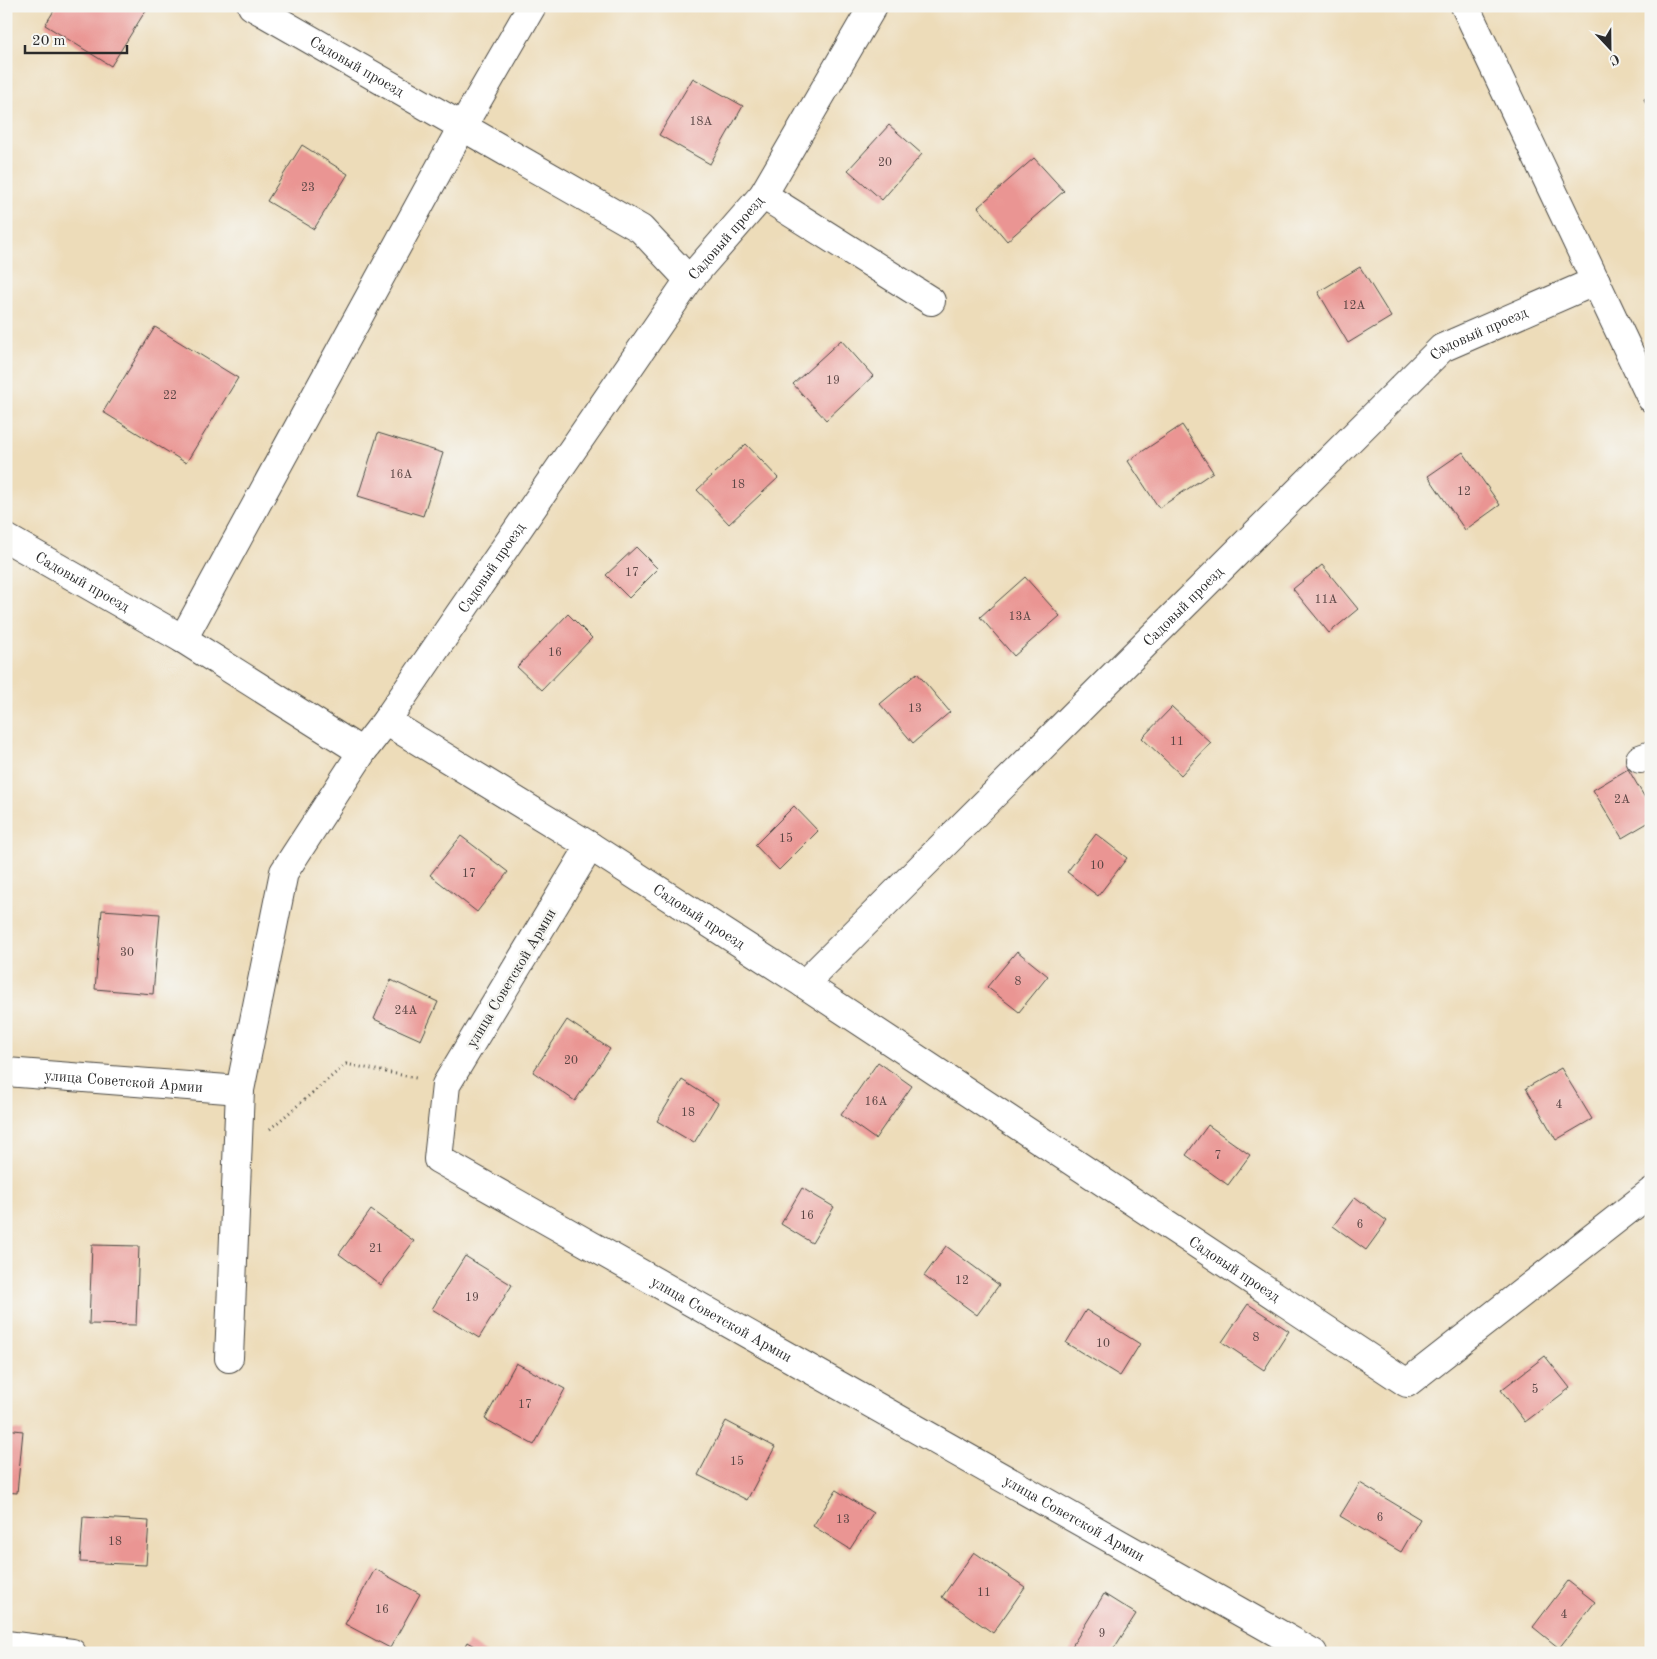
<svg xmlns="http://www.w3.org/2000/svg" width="1657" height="1659" viewBox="0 0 1657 1659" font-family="'Old Standard TT',serif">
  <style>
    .building { fill: #ea9593 }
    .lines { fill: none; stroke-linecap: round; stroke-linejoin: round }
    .minor-casing { stroke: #484640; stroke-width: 30 }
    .path { stroke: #484640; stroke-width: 3; stroke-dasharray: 1 4; stroke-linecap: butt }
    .minor { stroke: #fff; stroke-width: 28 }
    .labels { text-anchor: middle; stroke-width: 5; stroke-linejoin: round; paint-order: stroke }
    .number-label { font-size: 12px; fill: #5b4645 }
    .street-label { font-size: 15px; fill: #2b2b2b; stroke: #f6f6f2 }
  </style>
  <rect width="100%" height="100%" fill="#f6f6f2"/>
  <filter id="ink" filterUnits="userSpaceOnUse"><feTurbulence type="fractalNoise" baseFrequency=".02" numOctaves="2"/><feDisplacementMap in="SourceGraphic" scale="10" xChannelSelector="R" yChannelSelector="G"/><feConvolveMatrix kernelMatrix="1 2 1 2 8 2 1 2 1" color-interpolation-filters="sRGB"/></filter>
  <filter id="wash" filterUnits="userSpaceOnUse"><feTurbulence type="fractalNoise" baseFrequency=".0096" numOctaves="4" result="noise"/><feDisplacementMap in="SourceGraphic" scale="20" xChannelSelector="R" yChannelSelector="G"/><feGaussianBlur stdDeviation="1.12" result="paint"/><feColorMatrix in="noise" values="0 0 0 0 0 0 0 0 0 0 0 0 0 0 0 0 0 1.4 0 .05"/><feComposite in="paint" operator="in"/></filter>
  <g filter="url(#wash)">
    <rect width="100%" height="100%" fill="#eddcb9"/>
    <g id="blocks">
      <!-- building -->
      <g class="building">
        <polygon points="57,6 140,6 146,10 111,66 45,25"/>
        <polygon points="693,78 743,106 710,164 659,135"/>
        <polygon points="1651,96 1651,114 1644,99"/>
        <polygon points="889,125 922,154 882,200 848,170"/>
        <polygon points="302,145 348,174 314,229 267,201"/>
        <polygon points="1034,158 1064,191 1007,241 978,207"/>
        <polygon points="1360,267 1391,317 1348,343 1318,292"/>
        <polygon points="155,327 238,378 186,463 103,412"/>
        <polygon points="841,340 873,376 826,420 793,384"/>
        <polygon points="1182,425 1213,472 1159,508 1128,461"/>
        <polygon points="378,433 443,453 423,516 358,496"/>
        <polygon points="746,444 778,478 729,524 697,490"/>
        <polygon points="1463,452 1500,505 1465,530 1428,476"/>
        <polygon points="636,547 658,569 629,598 606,575"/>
        <polygon points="1322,565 1358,609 1329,633 1293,589"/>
        <polygon points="1025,577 1060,616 1014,656 980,617"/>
        <polygon points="568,614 592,638 542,690 517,667"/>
        <polygon points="917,673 950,712 913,743 880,704"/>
        <polygon points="1172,707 1211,743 1181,775 1142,738"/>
        <polygon points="1628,769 1651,808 1651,821 1622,838 1593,790"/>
        <polygon points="794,806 818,831 779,870 755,845"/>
        <polygon points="1096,834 1127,858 1098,896 1067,872"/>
        <polygon points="461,836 508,872 477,912 430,875"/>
        <polygon points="102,910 160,914 153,994 95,989"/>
        <polygon points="1017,951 1048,976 1019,1012 987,987"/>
        <polygon points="391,980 438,1002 421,1040 374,1019"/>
        <polygon points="567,1020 610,1049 575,1101 533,1072"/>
        <polygon points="878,1062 912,1086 875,1139 841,1115"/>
        <polygon points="1561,1068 1592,1119 1556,1140 1526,1088"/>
        <polygon points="682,1080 718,1103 694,1143 657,1121"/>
        <polygon points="1208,1125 1250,1155 1228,1185 1186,1155"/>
        <polygon points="802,1188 834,1207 812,1243 781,1224"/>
        <polygon points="1355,1197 1387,1221 1366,1250 1333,1226"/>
        <polygon points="371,1210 414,1241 381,1285 339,1254"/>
        <polygon points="92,1245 139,1246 136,1325 89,1324"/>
        <polygon points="946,1246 999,1285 977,1315 924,1276"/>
        <polygon points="465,1256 512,1285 479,1338 432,1309"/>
        <polygon points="1248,1304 1289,1331 1264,1370 1222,1342"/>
        <polygon points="1086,1310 1140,1344 1120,1376 1066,1343"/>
        <polygon points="1545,1356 1570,1388 1525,1422 1501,1390"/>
        <polygon points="516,1363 565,1389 534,1445 485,1419"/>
        <polygon points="726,1421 775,1447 747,1500 698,1475"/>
        <polygon points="6,1429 23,1431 17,1493 6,1492"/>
        <polygon points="1360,1483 1420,1519 1401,1552 1340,1516"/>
        <polygon points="836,1490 873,1513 850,1549 813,1526"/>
        <polygon points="83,1517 149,1521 146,1565 80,1562"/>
        <polygon points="974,1552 1025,1587 993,1633 942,1597"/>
        <polygon points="375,1569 420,1594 390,1648 345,1624"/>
        <polygon points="1568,1581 1595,1602 1559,1648 1533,1627"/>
        <polygon points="1104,1594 1136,1614 1111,1653 1071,1653 1069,1651"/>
        <polygon points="468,1642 487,1653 462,1653"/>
      </g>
    </g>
  </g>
  <g filter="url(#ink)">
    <use href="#blocks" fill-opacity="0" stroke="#484640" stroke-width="1"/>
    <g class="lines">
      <!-- minor casing -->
      <g class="minor-casing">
        <g id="minor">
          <path id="s1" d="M 252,6 L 641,229 L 689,280"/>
          <polyline points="1465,6 1651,398"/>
          <polyline points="763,195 931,301"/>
          <path id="s2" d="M 6,538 L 183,639 L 362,752"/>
          <polyline points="183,639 462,127 532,6"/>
          <path id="s3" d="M 386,721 L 590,846 L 804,984 L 1407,1383 L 1651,1192"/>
          <polyline points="1640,759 1651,755"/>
          <path id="s4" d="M 590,846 L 446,1085 L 438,1159 L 1313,1653"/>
          <path id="s5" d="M 804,984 L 1442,348 L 1596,281"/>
          <path id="s6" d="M 6,1072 L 240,1090"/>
          <path id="s7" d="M 229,1358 L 240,1090 L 284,872 L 362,752 L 386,721 L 689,280 L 763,195 L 873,6"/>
          <polyline points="6,1645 72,1653"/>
        </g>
      </g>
      <!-- path -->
      <polyline class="path" points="270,1129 346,1064 416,1078"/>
      <!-- minor -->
      <use href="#minor" class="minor"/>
    </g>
  </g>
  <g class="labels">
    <!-- number labels -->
    <g class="number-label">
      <text x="701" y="125">18А</text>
      <text x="885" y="166">20</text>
      <text x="308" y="191">23</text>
      <text x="1354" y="309">12А</text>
      <text x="833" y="384">19</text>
      <text x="170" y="399">22</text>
      <text x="401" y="478">16А</text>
      <text x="738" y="488">18</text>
      <text x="1464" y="495">12</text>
      <text x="632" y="576">17</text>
      <text x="1326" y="603">11А</text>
      <text x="1020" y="620">13А</text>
      <text x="555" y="656">16</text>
      <text x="915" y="712">13</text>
      <text x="1177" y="745">11</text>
      <text x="1622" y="803">2А</text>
      <text x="786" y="842">15</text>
      <text x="1097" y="869">10</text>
      <text x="469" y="877">17</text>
      <text x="127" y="956">30</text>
      <text x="1018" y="985">8</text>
      <text x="406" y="1014">24А</text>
      <text x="571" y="1064">20</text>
      <text x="876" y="1105">16А</text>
      <text x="1559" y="1108">4</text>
      <text x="688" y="1116">18</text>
      <text x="1218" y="1159">7</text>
      <text x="807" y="1219">16</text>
      <text x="1360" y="1228">6</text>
      <text x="376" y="1252">21</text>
      <text x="962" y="1284">12</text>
      <text x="472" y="1301">19</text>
      <text x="1256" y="1341">8</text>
      <text x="1103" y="1347">10</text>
      <text x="1535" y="1393">5</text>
      <text x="525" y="1408">17</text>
      <text x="737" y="1465">15</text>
      <text x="1380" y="1521">6</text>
      <text x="843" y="1523">13</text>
      <text x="115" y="1545">18</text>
      <text x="984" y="1596">11</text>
      <text x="382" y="1613">16</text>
      <text x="1564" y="1618">4</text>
      <text x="1102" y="1637">9</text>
    </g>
    <!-- street labels -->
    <g class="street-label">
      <text dy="5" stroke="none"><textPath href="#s1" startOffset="121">Садовый проезд</textPath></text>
      <text dy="5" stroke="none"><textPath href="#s7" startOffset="1264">Садовый проезд</textPath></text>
      <text dy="5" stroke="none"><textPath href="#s5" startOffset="940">Садовый проезд</textPath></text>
      <text dy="5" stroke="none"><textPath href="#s7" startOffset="859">Садовый проезд</textPath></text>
      <text dy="5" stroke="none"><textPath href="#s2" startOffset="88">Садовый проезд</textPath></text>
      <text dy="5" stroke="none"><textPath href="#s5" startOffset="535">Садовый проезд</textPath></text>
      <text dy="5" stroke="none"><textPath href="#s3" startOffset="369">Садовый проезд</textPath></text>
      <text transform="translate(511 978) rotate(-59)" y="5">улица Советской Армии</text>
      <text dy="5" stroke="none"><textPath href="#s6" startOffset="118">улица Советской Армии</textPath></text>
      <text dy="5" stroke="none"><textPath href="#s3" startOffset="1010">Садовый проезд</textPath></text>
      <text dy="5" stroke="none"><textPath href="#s4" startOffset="679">улица Советской Армии</textPath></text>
      <text dy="5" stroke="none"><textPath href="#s4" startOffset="1084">улица Советской Армии</textPath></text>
    </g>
  </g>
  <!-- margin -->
  <rect width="1657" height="1659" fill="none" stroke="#f6f6f2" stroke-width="25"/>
  <!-- north arrow -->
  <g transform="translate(1610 48) rotate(158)" stroke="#f6f6f2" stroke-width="4" paint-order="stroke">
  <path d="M0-4L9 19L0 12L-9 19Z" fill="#2b2b2b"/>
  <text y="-8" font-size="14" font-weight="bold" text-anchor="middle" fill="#2b2b2b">С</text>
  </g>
  <!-- scale -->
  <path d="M25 45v8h102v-8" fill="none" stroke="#2b2b2b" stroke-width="2.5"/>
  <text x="32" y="45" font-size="15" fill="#2b2b2b" stroke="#f6f6f2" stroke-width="4" paint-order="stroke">20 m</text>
</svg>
